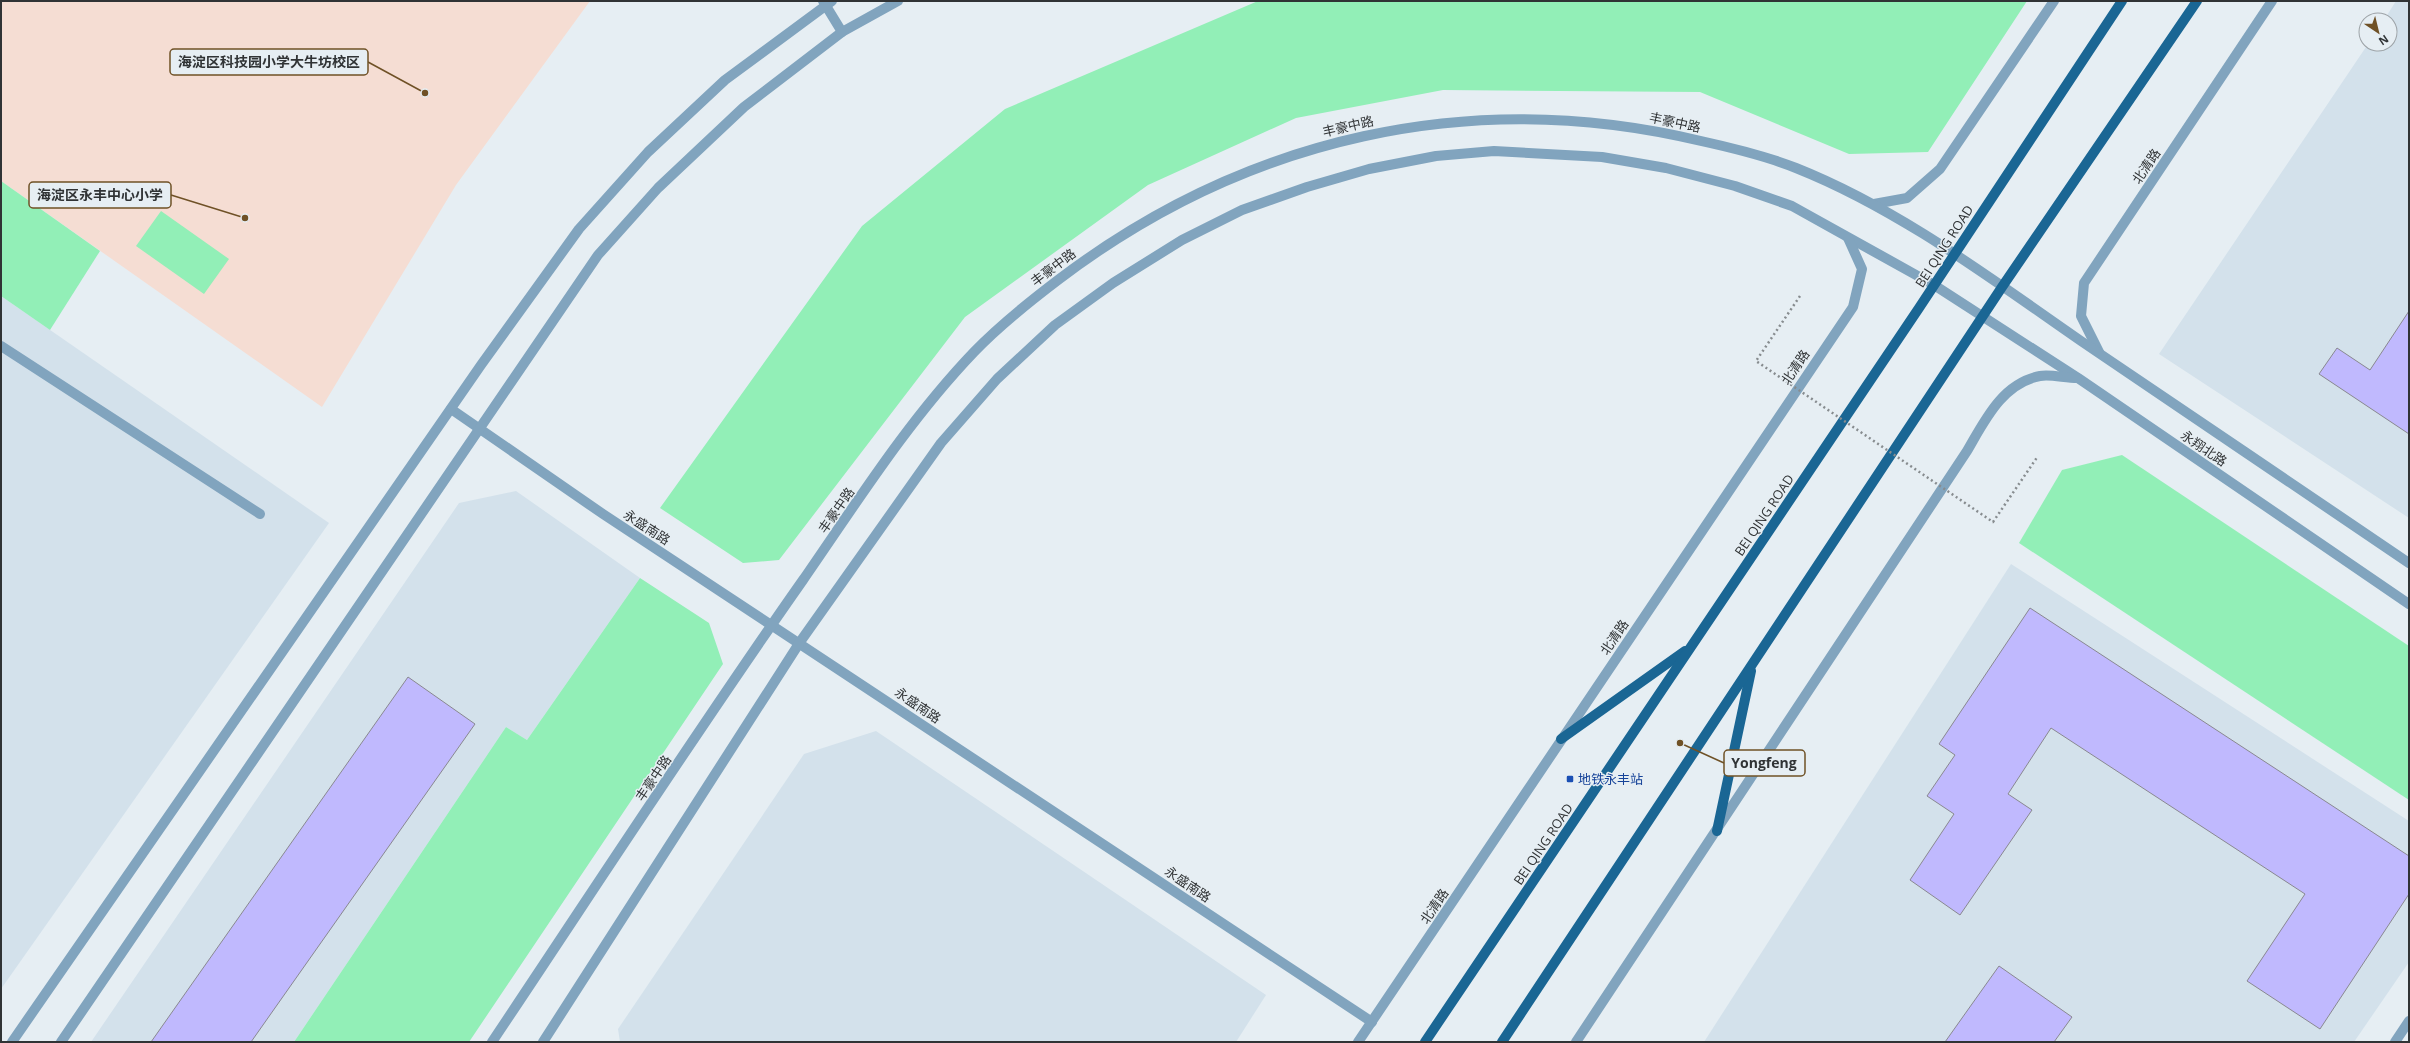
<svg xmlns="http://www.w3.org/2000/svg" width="2410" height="1043" viewBox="0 0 2410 1043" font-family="'Open Sans','Noto Sans SC',sans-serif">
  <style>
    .built { fill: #d3e1eb }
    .education { fill: #f5ddd3 }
    .green { fill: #92efb7 }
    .building { fill: #c0b9fe; stroke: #898890 }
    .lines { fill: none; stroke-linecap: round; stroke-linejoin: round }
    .service { stroke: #81a4be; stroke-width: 10 }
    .minor { stroke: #81a4be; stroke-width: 10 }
    .tertiary { stroke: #81a4be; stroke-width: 10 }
    .primary { stroke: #1a6694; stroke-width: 10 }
    .path-bridge { stroke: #878c8f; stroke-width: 2.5; stroke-dasharray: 2 3; stroke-linecap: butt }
    .transit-dot { fill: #1a4fb4; stroke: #e6eef3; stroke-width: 1.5 }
    .labels { text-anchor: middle; stroke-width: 3; stroke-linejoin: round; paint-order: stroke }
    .street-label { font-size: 13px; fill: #303335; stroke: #e6eef3 }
    .transit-label { font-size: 13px; fill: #164399; stroke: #e6eef3; text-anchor: start }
    .leader { fill: none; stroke: #6f5126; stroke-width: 1.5 }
    .callout-dot { fill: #6f5126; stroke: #e6eef3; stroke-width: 1.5 }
    .callout { fill: #e6eef3; stroke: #6f5126; stroke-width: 1.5 }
    .callout-label { font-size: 14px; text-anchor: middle; font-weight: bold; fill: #303335 }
  </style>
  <rect width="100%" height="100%" fill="#e6eef3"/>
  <!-- built -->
  <g class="built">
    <polygon points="2396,1 2409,1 2409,518 2159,354 2368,44 2390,44 2390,20 2384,20"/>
    <polygon points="1,296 329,523 1,989"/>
    <polygon points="516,491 640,578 527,740 506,727 294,1042 91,1042 459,503"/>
    <polygon points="2011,564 2409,821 2409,962 2354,1042 1704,1042"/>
    <polygon points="876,731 1266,995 1236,1042 620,1042 618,1029 804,754"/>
  </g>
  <!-- education -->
  <polygon class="education" points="1,1 590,1 456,185 322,407 1,181"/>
  <!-- green -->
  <g class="green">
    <polygon points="1258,1 2027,1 1928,152 1849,154 1700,92 1443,90 1296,118 1148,185 965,317 779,560 743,563 660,508 862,226 1005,109"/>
    <polygon points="1,181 100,251 50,330 1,296"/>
    <polygon points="161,211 229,259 204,294 136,246"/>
    <polygon points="2122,455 2409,646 2409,800 2019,543 2062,470"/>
    <polygon points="640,578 709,623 723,664 469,1042 294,1042 506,727 527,740"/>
  </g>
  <!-- building -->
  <g class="building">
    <polygon points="2409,311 2409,434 2319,374 2337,348 2370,370"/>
    <polygon points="2030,608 2409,856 2409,894 2320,1029 2247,981 2305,894 2051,728 2008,794 2032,810 1960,915 1910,880 1954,814 1927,796 1955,755 1939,744"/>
    <polygon points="408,677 475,724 251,1042 151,1042"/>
    <polygon points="1999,966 2072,1017 2054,1042 1945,1042"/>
  </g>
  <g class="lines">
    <!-- service -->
    <polyline class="service" points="823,1 842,32"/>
    <!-- minor -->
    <polyline class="minor" points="1,346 260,514"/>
    <!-- tertiary -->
    <g class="tertiary">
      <polyline points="1874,204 1907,198 1940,169 2054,1"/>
      <polyline points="2099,352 2081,316 2084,283 2272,1"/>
      <polyline points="451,409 603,514 1372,1022"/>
      <polyline points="12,1042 481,365 579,229 648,152 725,80 832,1"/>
      <polyline points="61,1042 598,255 658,188 744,107 842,32 898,1"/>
      <path d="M 492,1042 C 595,888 696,732 803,580 C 857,502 908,421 974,352 C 999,326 1029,302 1058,280 C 1246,137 1471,86 1701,141 C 1733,148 1766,156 1796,168 C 1899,209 1990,278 2081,341 C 2190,415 2300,489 2409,563"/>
      <polyline points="543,1042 800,642 941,443 997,379 1055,325 1113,283 1182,240 1242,210 1307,187 1369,169 1436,156 1494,151 1602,157 1666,168 1735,186 1792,206 1934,285 2078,378 2409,604"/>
      <polyline points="1358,1042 1853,307 1862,269 1848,238"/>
      <path d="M 1576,1042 L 1967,451 C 1984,422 2002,383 2040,376 C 2050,374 2065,378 2077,378"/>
      <polyline points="2395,1042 2409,1021"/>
    </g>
    <!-- primary -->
    <g class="primary">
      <polyline points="1561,739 1685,651"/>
      <polyline points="1717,831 1751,671"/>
      <polyline points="1425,1042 1919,308 2122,1"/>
      <polyline points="1502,1042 2002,287 2197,1"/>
    </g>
    <!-- path-bridge -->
    <polyline class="path-bridge" points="1800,296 1756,361 1993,522 2038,456"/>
  </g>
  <!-- markers -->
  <rect class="transit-dot" x="1566" y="775" width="8" height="8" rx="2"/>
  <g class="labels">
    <!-- street labels -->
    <g class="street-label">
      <text transform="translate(1675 122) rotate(12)" y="5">丰豪中路</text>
      <text transform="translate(1348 126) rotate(-13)" y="5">丰豪中路</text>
      <text transform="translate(2146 166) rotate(-56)" y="5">北清路</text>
      <text transform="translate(1944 246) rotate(-57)" y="5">BEI QING ROAD</text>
      <text transform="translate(1053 267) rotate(-37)" y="5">丰豪中路</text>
      <text transform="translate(1795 367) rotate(-56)" y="5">北清路</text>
      <text transform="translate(2204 448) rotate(34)" y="5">永翔北路</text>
      <text transform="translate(836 510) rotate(-55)" y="5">丰豪中路</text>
      <text transform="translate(1764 515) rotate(-56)" y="5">BEI QING ROAD</text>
      <text transform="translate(647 527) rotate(33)" y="5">永盛南路</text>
      <text transform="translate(1614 637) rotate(-56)" y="5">北清路</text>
      <text transform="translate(918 705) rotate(34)" y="5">永盛南路</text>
      <text transform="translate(653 778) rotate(-56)" y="5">丰豪中路</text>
      <text transform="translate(1543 844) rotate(-56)" y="5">BEI QING ROAD</text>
      <text transform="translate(1188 884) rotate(34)" y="5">永盛南路</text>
      <text transform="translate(1434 906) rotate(-56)" y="5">北清路</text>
    </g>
    <!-- transit labels -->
    <g class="transit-label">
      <text x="1578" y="784">地铁永丰站</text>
    </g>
  </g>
  <!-- callouts -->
  <path class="leader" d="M425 93L368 62M245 218L171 195M1680 743L1724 763"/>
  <g class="callout-dot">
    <circle cx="425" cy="93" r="4"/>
    <circle cx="245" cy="218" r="4"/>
    <circle cx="1680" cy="743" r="4"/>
  </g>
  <g class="callout">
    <rect x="170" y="49" width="198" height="26" rx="4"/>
    <rect x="29" y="182" width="142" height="26" rx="4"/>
    <rect x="1724" y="750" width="81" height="26" rx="4"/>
  </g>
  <g class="callout-label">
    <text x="269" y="67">海淀区科技园小学大牛坊校区</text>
    <text x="100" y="200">海淀区永丰中心小学</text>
    <text x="1764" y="768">Yongfeng</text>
  </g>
  <!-- border -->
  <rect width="2410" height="1043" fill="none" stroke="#303335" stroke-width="4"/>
  <!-- north arrow -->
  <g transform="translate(2378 32) rotate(145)"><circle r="19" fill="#e6eef3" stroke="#9da3a7"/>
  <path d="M0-3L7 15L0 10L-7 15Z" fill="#6f5126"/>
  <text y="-6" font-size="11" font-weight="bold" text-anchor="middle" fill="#303335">N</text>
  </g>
</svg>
